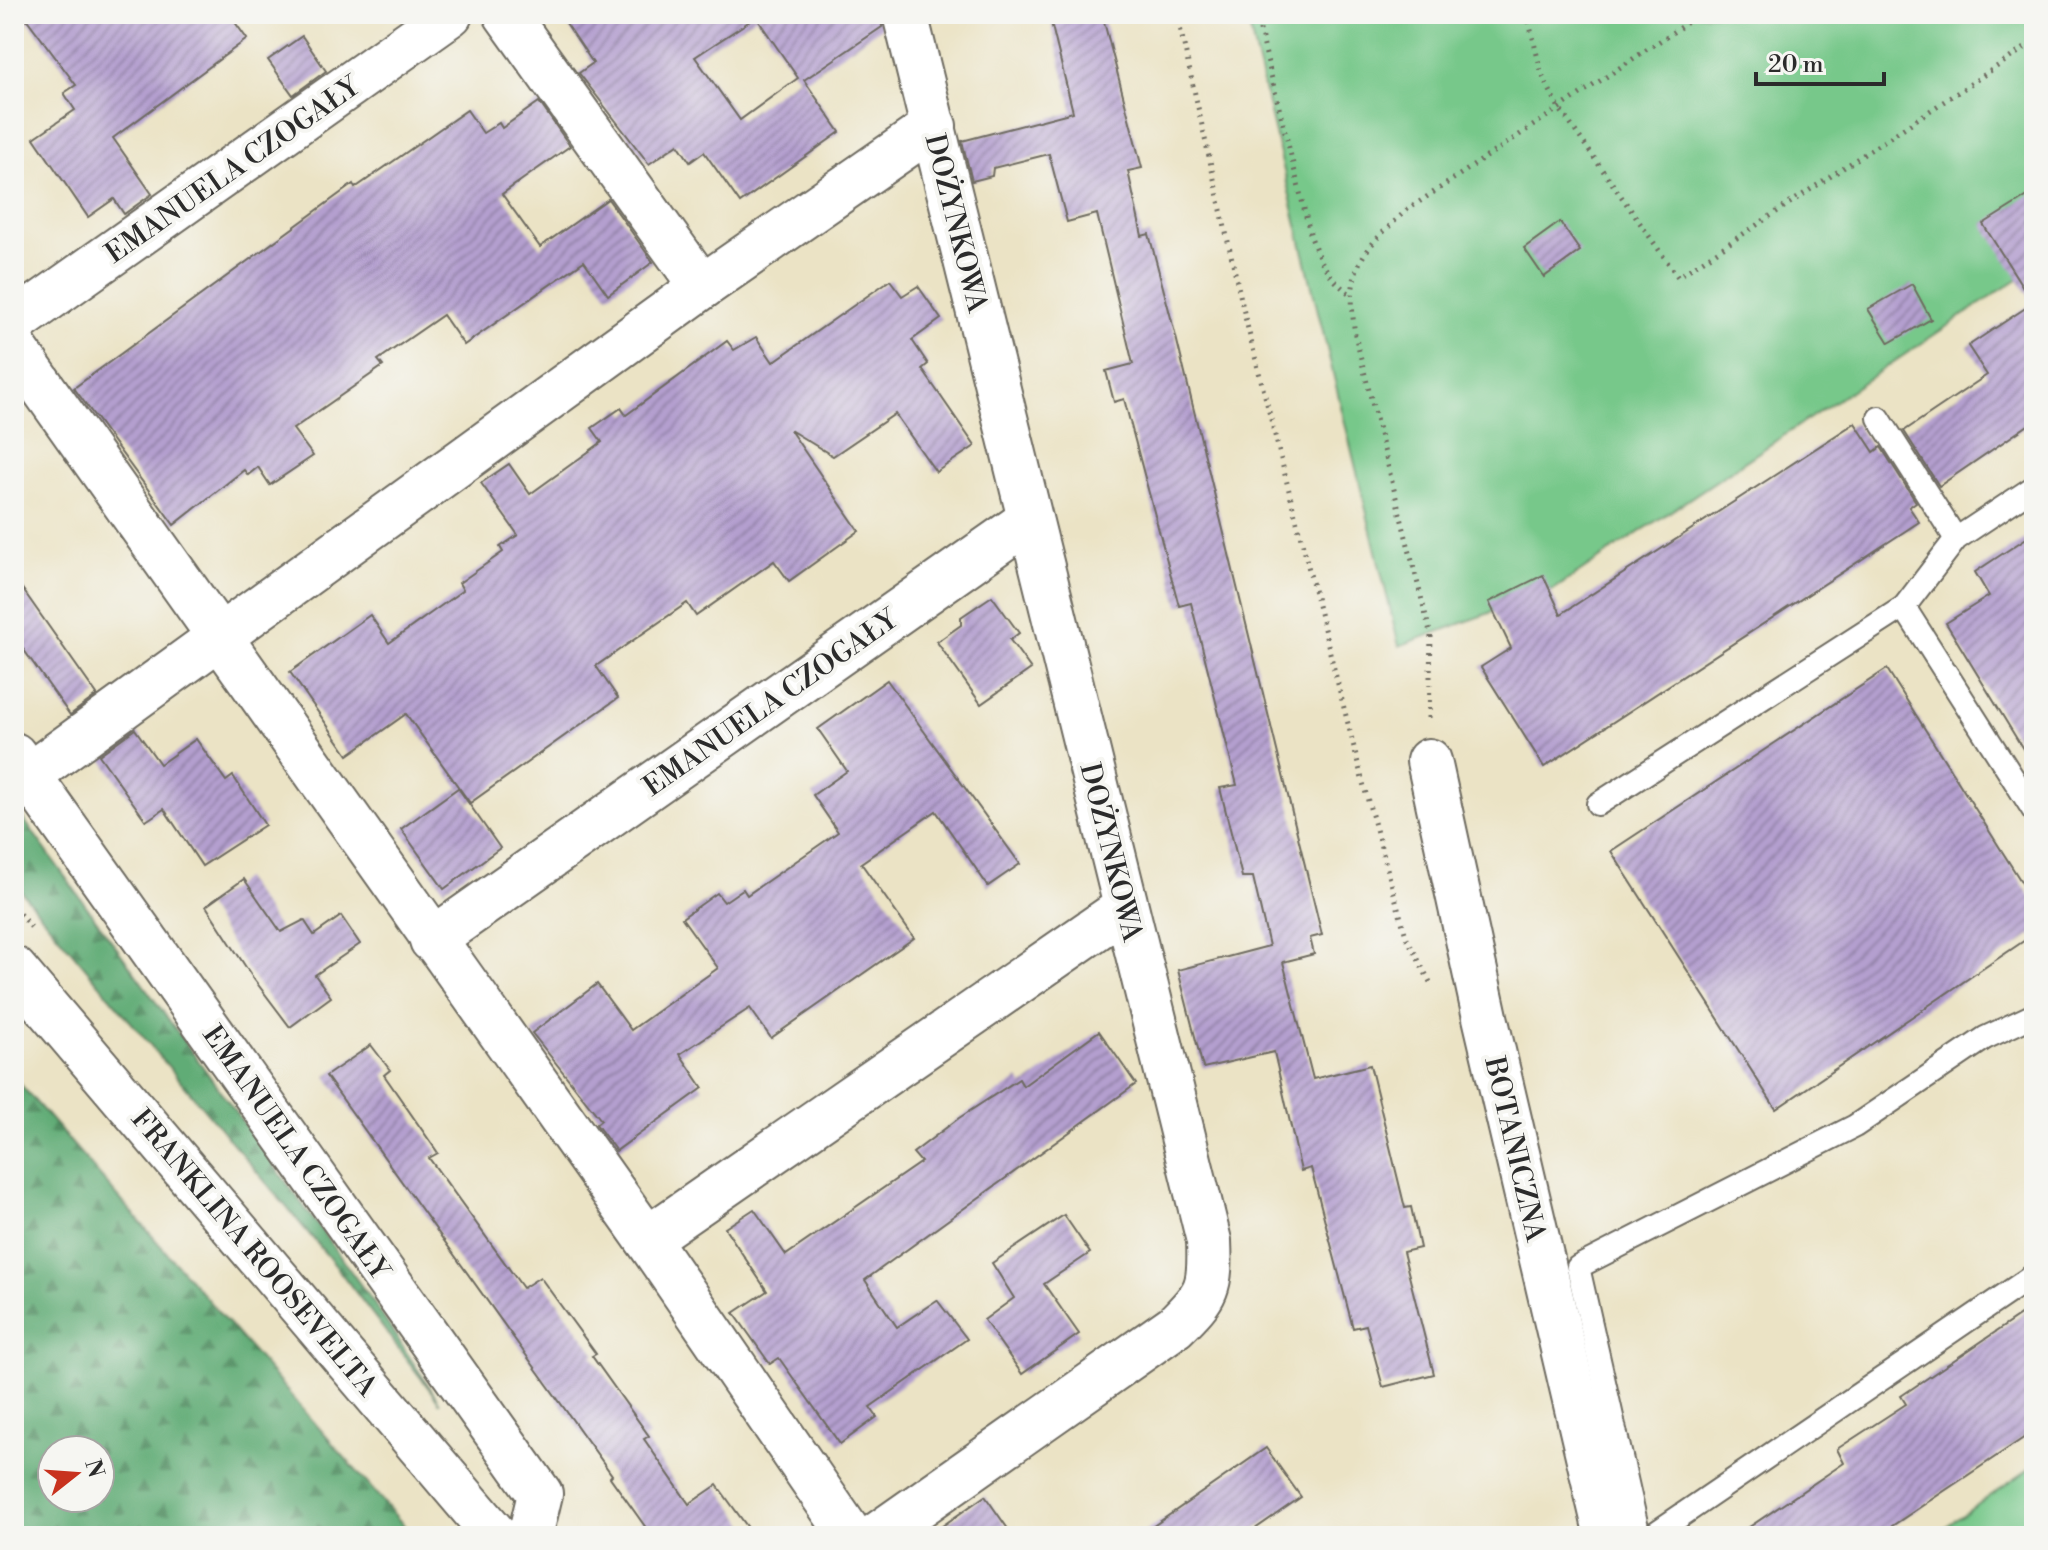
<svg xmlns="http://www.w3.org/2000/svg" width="2048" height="1550" viewBox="0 0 2048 1550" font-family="'Libre Bodoni',serif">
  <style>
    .forest { fill: url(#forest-firs); stroke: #466c50; stroke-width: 2; fill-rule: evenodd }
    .garden { fill: #77c88a; stroke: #517a5a; stroke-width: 2 }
    .building { fill: url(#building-hatch); fill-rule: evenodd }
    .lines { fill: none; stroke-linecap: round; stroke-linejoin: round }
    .service-casing { stroke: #6e6b61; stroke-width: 26 }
    .minor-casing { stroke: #6e6b61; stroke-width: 48 }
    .tertiary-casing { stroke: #6e6b61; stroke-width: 48 }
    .path { stroke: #6e6b61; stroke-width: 5; stroke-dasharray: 2 6; stroke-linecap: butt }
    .service { stroke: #fff; stroke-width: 22 }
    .minor { stroke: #fff; stroke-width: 44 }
    .tertiary { stroke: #fff; stroke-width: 44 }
    .labels { text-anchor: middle; stroke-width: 8; stroke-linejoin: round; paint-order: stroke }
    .street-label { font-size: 28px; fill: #2b2b2b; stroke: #f6f6f2 }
  </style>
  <defs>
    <pattern id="forest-firs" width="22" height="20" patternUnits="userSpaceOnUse" patternTransform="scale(2)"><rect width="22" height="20" fill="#61ac76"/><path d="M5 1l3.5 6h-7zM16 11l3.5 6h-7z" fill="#508c61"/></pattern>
    <pattern id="building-hatch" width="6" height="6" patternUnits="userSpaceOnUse" patternTransform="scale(2)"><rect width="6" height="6" fill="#b49fcf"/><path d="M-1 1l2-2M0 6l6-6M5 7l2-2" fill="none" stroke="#9382a8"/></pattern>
  </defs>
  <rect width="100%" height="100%" fill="#f6f6f2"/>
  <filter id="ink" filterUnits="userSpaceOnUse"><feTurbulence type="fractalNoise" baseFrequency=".0125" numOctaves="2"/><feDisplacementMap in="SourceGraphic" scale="16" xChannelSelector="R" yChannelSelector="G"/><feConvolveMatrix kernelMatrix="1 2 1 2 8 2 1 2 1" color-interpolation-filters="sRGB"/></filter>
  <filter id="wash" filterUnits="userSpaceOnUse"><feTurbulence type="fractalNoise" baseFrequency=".006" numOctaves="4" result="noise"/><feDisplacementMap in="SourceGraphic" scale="32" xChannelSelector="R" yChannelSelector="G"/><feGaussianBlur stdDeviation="1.8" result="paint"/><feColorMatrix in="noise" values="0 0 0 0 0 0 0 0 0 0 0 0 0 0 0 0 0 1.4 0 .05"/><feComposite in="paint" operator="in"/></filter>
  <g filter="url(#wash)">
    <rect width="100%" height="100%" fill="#ebe3c5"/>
    <!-- forest -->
    <g class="forest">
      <polygon points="14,806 373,1302 440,1403 331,1260 14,883"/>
      <path d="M 14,1077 L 413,1536 L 14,1536 ZM 52,1450 L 100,1450 L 100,1498 L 52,1498 Z"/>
    </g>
    <!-- garden -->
    <g class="garden">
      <polygon points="1246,14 2034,14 2034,268 1553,590 1399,646"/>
      <polygon points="2034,1466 2034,1536 1932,1536"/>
    </g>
    <g id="blocks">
      <!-- building -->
      <g class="building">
        <polygon points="23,14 229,14 247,39 113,138 152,194 124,214 114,199 88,217 34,138 75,110 64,93 76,85"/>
        <path d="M 560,14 L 881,14 L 882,27 L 804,80 L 840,132 L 740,203 L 704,152 L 690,162 L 678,144 L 649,164 L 579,73 L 593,63 ZM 756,17 L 798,78 L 740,120 L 695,57 Z"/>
        <polygon points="1049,14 1102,14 1142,168 1128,171 1142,236 1149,234 1176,337 1322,935 1310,938 1314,954 1283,962 1313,1079 1370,1065 1405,1208 1411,1207 1420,1248 1403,1252 1434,1374 1383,1387 1366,1325 1353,1328 1311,1168 1301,1171 1274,1052 1203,1068 1178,970 1269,946 1253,877 1242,877 1220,788 1237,785 1191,603 1179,606 1124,399 1114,402 1106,371 1133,364 1097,214 1067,222 1049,154 993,168 992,176 972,181 962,141 1073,112"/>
        <polygon points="302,36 326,71 293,95 268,60"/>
        <polygon points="539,102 570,146 502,194 540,247 608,199 653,262 608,295 584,261 464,345 443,315 378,360 383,366 293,429 313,456 270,485 258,467 248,475 244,470 174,525 74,388 353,184 355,188 467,110 483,133 499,123 502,128"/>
        <polygon points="2034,192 2034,421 1939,486 1904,431 1987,375 1968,346 2033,303 1983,224"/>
        <polygon points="1560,222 1580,251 1544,277 1524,248"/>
        <polygon points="890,280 902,296 918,286 941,319 912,340 928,364 922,369 975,446 936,472 895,414 833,456 790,430 859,531 789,581 774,561 696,616 687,603 596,666 618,698 470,803 406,714 348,755 290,672 370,615 389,643 463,590 459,583 503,552 500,547 518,535 481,483 509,464 530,494 602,442 592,428 621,408 626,415 727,341 734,350 756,337 773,362"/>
        <polygon points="1912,284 1931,319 1889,343 1868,309"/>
        <polygon points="1855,423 1874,452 1881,447 1916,502 1909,507 1919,522 1544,767 1481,667 1511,648 1489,602 1543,575 1561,614"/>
        <polygon points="2034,533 2034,767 1946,623 1989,596 1975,572"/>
        <polygon points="14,577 97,695 70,715 14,636"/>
        <polygon points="992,596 1019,633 1010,640 1031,669 981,704 937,642 961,625 961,617"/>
        <polygon points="1887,669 2034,902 2034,934 1776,1109 1611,851"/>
        <polygon points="887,680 1020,864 988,886 936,811 861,863 914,938 771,1038 750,1008 680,1054 703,1088 616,1151 596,1124 601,1120 532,1033 597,984 631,1030 718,968 682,918 717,893 724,902 743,889 747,895 838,832 813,795 847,771 818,729"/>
        <polygon points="135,729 160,764 196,739 226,781 233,776 265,825 202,866 164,809 146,821 99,755"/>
        <polygon points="458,788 500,848 444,889 401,829"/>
        <polygon points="244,879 281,932 304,920 314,935 341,916 360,944 315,975 331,997 290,1027 253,978 206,906"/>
        <polygon points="1099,1031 1136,1084 865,1280 897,1327 937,1300 967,1339 870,1407 877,1417 840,1444 779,1358 770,1364 734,1313 767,1291 725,1228 754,1209 786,1255 921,1162 913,1153 959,1118 1019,1079 1023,1086"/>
        <polygon points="371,1045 390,1070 384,1075 438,1153 429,1158 523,1288 540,1277 596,1354 592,1356 649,1436 644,1439 689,1504 717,1485 754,1536 643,1536 649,1532 610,1477 612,1475 326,1076"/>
        <polygon points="1064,1215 1090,1253 1044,1284 1079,1334 1022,1374 984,1320 1014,1298 992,1263"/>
        <polygon points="2034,1306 2034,1431 1877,1536 1736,1536 1844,1463 1837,1449 1906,1404 1901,1396"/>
        <polygon points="1266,1448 1301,1497 1245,1536 1139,1536"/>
        <polygon points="985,1496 1013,1536 928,1536"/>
      </g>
    </g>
  </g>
  <g filter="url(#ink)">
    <use href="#blocks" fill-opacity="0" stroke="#6e6b61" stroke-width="2"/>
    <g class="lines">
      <!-- service casing -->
      <g class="service-casing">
        <g id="service">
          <polyline points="1879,418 1956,539"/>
          <polyline points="1904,607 2034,811"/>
          <polyline points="1598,804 1904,607 1956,539 2034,487"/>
          <polyline points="1639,1536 1578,1267 1855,1126 1985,1038 2034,1015"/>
          <polyline points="1651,1536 2034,1275"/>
        </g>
      </g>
      <!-- minor casing -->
      <g class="minor-casing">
        <g id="minor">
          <polyline points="506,14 702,287"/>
          <polyline points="14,323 450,14"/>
          <polyline points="14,347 647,1239 851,1536"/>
          <polyline points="14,755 540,1494 530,1536"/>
          <polyline points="1429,761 1485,1017 1607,1536"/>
          <polyline points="29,775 702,287 934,126"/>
          <polyline points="432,940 1029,520"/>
          <polyline points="647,1239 1125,908"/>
          <path d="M 876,1536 L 1175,1326 C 1208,1294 1211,1287 1209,1241 L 905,14"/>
        </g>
      </g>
      <!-- tertiary casing -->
      <g class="tertiary-casing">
        <polyline id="tertiary" points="14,969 496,1536"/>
      </g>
      <!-- path -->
      <g class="path">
        <polyline points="1177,14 1245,317 1363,783 1406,936 1432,986"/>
        <path d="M 1256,14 L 1311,237 C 1320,262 1329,278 1350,294"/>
        <polyline points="1527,14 1542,75 1559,108 1678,277 2034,42"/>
        <path d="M 1429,718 L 1431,636 L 1355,335 C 1346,268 1358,254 1407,210 L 1700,14"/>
        <polyline points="14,908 31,927"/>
      </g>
      <!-- service -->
      <use href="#service" class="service"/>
      <!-- minor -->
      <use href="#minor" class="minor"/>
      <!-- tertiary -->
      <use href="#tertiary" class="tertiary"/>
    </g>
  </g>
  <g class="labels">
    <!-- street labels -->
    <g class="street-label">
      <text transform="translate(232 169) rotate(-35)" y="10">EMANUELA CZOGAŁY</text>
      <text transform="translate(957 223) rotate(76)" y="10">DOŻYNKOWA</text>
      <text transform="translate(770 702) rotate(-35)" y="10">EMANUELA CZOGAŁY</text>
      <text transform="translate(1112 852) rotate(76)" y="10">DOŻYNKOWA</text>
      <text transform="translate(1516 1149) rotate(77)" y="10">BOTANICZNA</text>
      <text transform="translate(297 1152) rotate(55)" y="10">EMANUELA CZOGAŁY</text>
      <text transform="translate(255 1252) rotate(50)" y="10">FRANKLINA ROOSEVELTA</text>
    </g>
  </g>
  <!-- margin -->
  <rect width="2048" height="1550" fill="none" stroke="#f6f6f2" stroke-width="48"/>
  <!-- north arrow -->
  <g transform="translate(76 1474) rotate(73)"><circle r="38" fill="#f6f6f2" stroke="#a5a5a2" stroke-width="2"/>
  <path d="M0-6L14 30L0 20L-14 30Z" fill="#c8321e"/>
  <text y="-12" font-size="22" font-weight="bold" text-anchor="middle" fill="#2b2b2b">N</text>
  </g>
  <!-- scale -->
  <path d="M1756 72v12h128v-12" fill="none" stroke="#2b2b2b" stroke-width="4"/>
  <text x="1768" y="72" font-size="24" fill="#2b2b2b" stroke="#f6f6f2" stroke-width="6" paint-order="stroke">20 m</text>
</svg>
